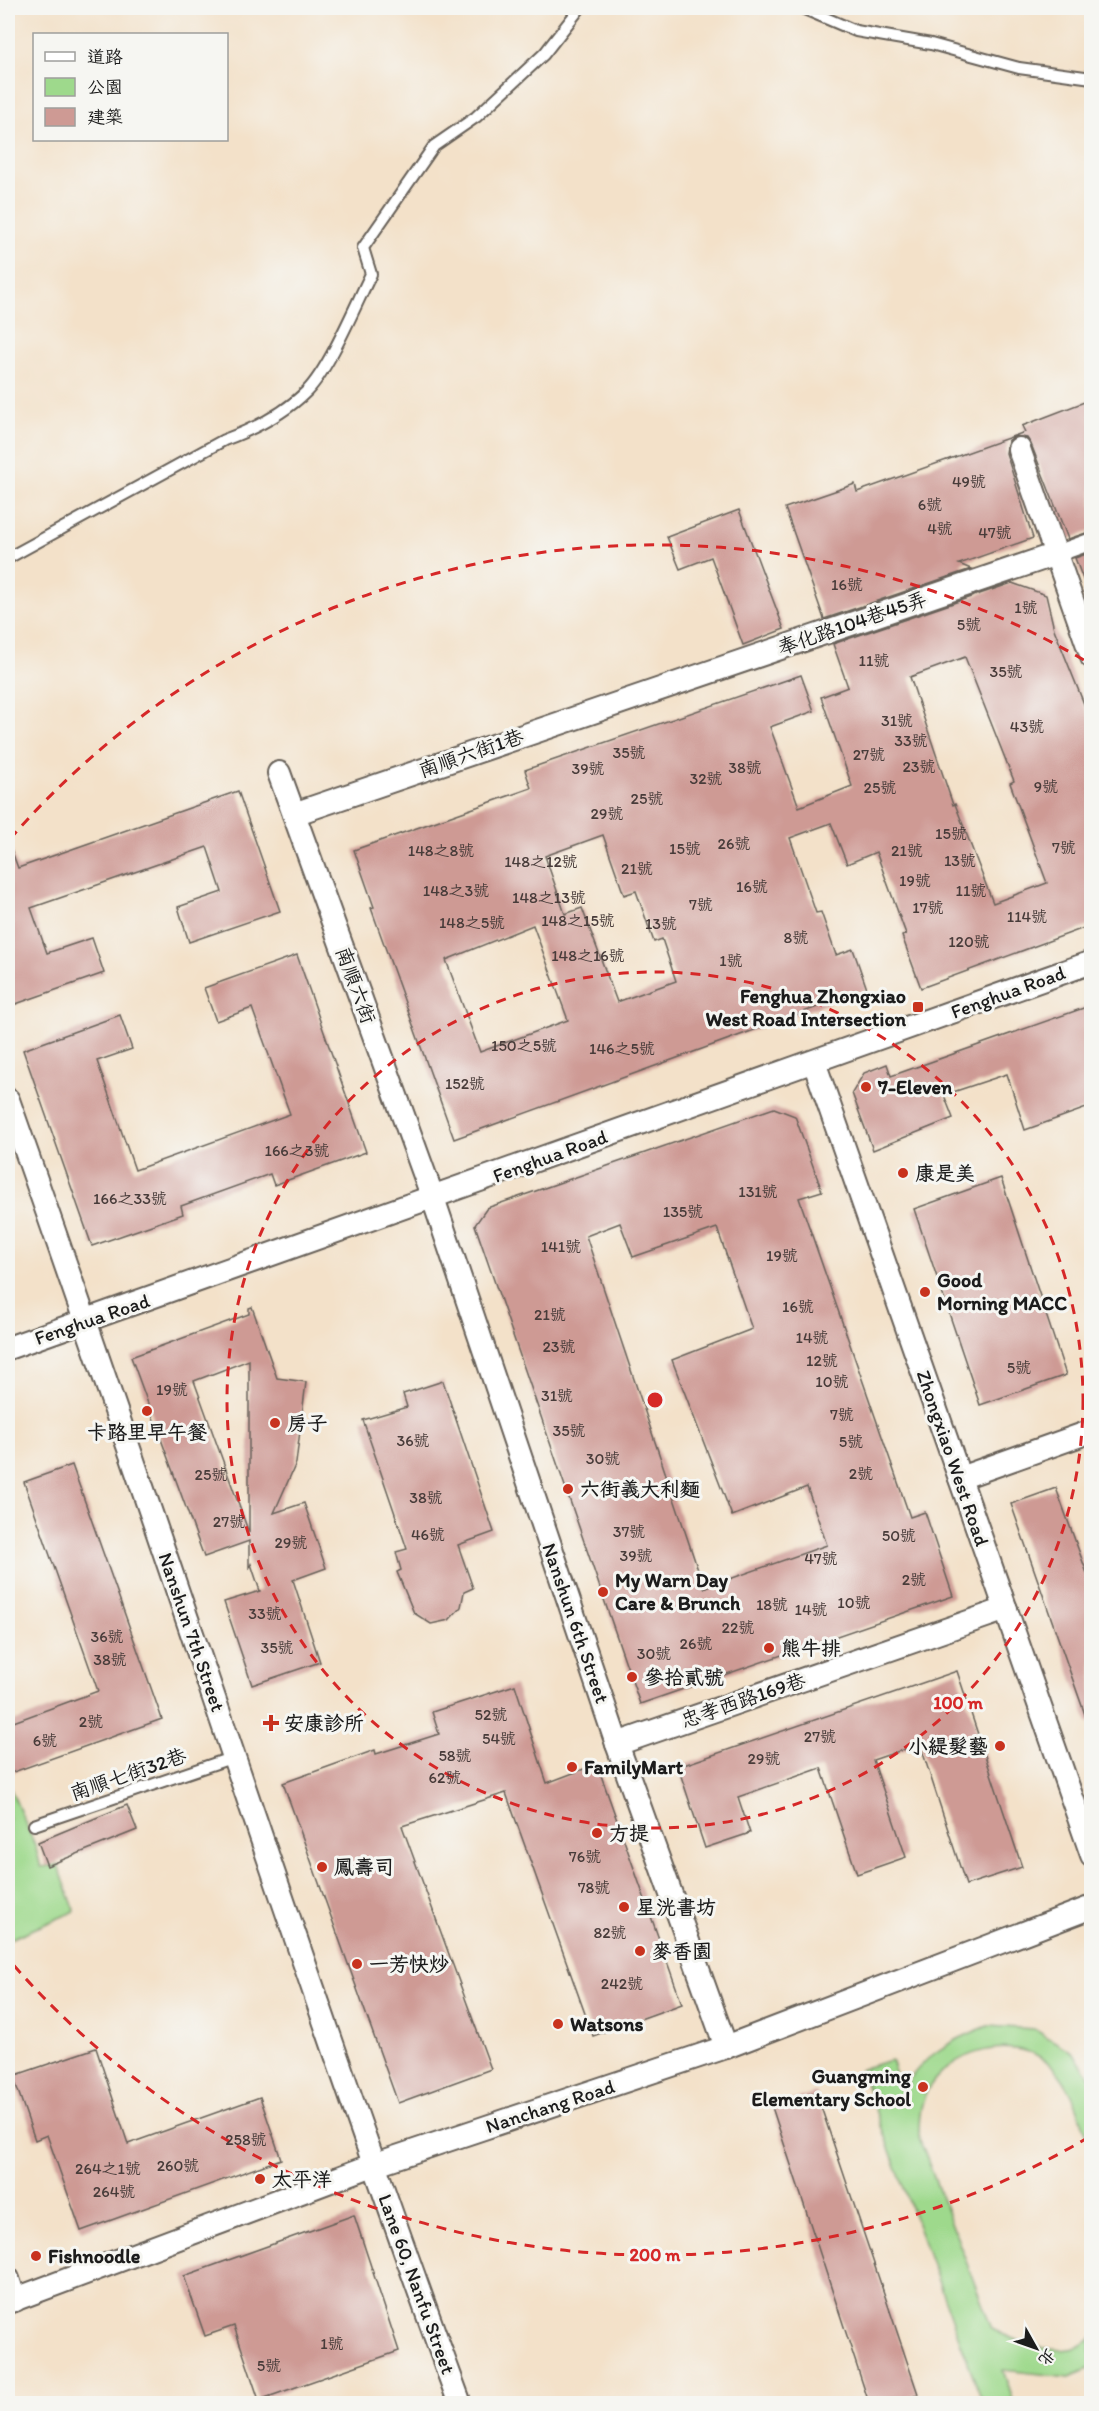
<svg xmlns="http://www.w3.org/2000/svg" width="1099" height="2411" viewBox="0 0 1099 2411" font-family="Itim,'LXGW WenKai TC',sans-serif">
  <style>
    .green { fill: #9ed98c; stroke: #5d7a54; stroke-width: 1.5 }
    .building { fill: #ce9a94; fill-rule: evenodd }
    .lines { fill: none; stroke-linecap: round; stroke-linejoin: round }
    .service-casing { stroke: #676159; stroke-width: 14 }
    .pedestrian-casing { stroke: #676159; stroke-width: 20 }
    .minor-casing { stroke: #676159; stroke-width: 26 }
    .service { stroke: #fff; stroke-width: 10 }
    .pedestrian { stroke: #fff; stroke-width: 16 }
    .minor { stroke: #fff; stroke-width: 22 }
    .ring { fill: none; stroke: #d62828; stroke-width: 3; stroke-dasharray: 10 8 }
    .poi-dot { fill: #c8321e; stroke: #f6f6f2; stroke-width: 2 }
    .labels { text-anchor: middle; stroke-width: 6; stroke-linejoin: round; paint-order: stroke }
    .number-label { font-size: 16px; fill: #483c3a }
    .street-label { font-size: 20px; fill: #1c1c1c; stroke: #f6f6f2 }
    .poi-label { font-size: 20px; font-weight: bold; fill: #1c1c1c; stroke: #f6f6f2; text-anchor: start }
    .centre { fill: #d62828; stroke: #f6f6f2; stroke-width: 3 }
    .ring-label { font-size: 18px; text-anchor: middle; font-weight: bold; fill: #d62828; stroke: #f6f6f2; stroke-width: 6; stroke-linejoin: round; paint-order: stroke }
  </style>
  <rect width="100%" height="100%" fill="#f6f6f2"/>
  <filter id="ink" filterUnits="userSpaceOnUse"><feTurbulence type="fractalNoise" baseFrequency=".0167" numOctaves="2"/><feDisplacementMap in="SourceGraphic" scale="12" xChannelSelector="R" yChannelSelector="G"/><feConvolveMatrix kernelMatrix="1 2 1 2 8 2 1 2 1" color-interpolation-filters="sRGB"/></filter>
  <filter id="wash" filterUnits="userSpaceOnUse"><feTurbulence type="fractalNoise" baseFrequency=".008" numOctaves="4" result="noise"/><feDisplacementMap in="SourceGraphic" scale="24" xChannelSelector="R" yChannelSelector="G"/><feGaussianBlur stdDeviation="1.35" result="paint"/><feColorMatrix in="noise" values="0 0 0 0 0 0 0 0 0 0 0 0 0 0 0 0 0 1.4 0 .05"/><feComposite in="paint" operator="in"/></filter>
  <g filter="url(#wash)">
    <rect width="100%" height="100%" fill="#f3e1c9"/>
    <!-- green -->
    <g class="green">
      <polygon points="8,1783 35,1845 41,1867 58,1865 75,1911 8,1940"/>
      <path d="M 988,2026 L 1034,2029 L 1072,2052 L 1091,2078 L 1091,2148 C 1081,2119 1074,2088 1052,2066 C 1017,2032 947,2050 926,2093 C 919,2108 919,2122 919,2138 L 992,2329 C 1017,2342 1068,2363 1091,2338 L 1091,2368 L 1070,2377 L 1003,2370 L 1014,2403 L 983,2403 L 860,2069 L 891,2060 L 902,2093 C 919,2057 951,2040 988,2026 Z"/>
    </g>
    <g id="blocks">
      <!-- building -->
      <g class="building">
        <polygon points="1092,399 1092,531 1068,539 1031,444 1027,438 1015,436 1008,441 1006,453 1033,538 959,564 971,569 824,619 785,508 855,484 857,492 1025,432 1022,426"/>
        <polygon points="739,510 784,629 743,645 711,557 680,569 667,537"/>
        <polygon points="1092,552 1092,595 1089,595 1075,558"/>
        <path d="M 1012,583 L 1046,595 L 1054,629 L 1092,724 L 1092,925 L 921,988 L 902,936 L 906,934 L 876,852 L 847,864 L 831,823 L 790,838 L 816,913 L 821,912 L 836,955 L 853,949 L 867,989 L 454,1139 L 371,908 L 374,907 L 354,850 L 531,788 L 525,770 L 801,675 L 814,711 L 770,727 L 799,807 L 852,786 L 821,697 L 848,687 L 833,644 ZM 965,657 L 1014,781 L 1010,783 L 1047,883 L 993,903 L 955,804 L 953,805 L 910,677 ZM 603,835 L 624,895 L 636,891 L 654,942 L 662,939 L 676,981 L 617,1002 L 582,908 L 565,914 L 545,856 ZM 533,925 L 568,1020 L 480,1052 L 446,960 Z"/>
        <polygon points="238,791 280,911 189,942 178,907 222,892 207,847 31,908 47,953 92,938 104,973 13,1005 8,988 8,850 11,849 18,868"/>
        <polygon points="297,955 366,1152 274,1185 270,1174 181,1206 183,1214 92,1246 23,1050 120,1015 132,1049 97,1061 135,1170 290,1114 252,1008 216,1021 204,988"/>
        <polygon points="1092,1005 1092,1106 1025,1130 1007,1074 944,1095 953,1118 873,1150 852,1093 864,1073 887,1064 891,1076"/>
        <path d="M 774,1108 L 795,1116 L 822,1191 L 799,1198 L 910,1517 L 925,1512 L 953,1596 L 640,1704 L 475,1225 L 487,1208 ZM 620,1223 L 633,1257 L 717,1228 L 752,1329 L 672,1360 L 732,1516 L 807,1487 L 827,1545 L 704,1588 L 586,1236 Z"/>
        <polygon points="1001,1178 1066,1375 980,1405 914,1209"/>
        <path d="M 252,1307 L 277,1378 L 306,1382 L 296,1463 L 274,1513 L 304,1503 L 326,1568 L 293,1580 L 320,1662 L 252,1685 L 224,1602 L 260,1591 L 251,1564 L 249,1569 L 249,1541 L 204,1557 L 131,1357 L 249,1314 L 249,1308 ZM 249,1360 L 249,1533 L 194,1381 Z"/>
        <polygon points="443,1381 494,1532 458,1545 473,1588 464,1592 461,1607 449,1620 431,1624 414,1613 397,1572 401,1570 396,1552 407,1549 363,1420 407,1407 403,1394"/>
        <polygon points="72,1465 162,1719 8,1774 8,1724 98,1691 24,1482"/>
        <polygon points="1056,1488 1092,1587 1092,1722 1088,1723 1011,1504"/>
        <polygon points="957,1671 1022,1867 966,1885 920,1744 873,1760 906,1857 857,1874 821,1768 738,1797 750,1833 705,1848 678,1767"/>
        <polygon points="515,1685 547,1783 597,1764 682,2004 593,2036 506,1793 402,1826 491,2069 398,2103 283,1783 375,1750 376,1754 439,1734 432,1712"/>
        <polygon points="127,1805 137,1830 47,1866 38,1842"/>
        <polygon points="96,2048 128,2144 260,2097 281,2159 81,2231 47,2135 35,2140 13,2076"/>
        <polygon points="816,2092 918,2394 891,2403 869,2403 772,2107"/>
        <polygon points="354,2215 399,2351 259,2400 234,2326 205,2336 184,2276"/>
      </g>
    </g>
  </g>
  <g filter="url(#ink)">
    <use href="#blocks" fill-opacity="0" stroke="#676159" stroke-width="1.5"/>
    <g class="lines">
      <!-- service casing -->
      <g class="service-casing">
        <g id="service">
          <polyline points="802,8 856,31 931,44 1019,68 1092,78"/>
          <path d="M 8,558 L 224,440 C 254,429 283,415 307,391 C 330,367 355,306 371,274 L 363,248 L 434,146 L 476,117 L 544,54 L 580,8"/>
          <polyline points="34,1825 234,1757"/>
        </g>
      </g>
      <!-- pedestrian casing -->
      <g class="pedestrian-casing">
        <polyline id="pedestrian" points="1056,554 1092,541"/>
      </g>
      <!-- minor casing -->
      <g class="minor-casing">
        <g id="minor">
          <polyline points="1019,449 1092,657"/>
          <polyline points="279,773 433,1198 617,1744 726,2047"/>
          <polyline points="294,814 1056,554"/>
          <polyline points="814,1062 1092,1855"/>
          <path d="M 8,1100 C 162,1534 302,1972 460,2404"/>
          <polyline points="8,1348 1092,962"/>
          <polyline points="960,1478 1092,1431"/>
          <polyline points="617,1744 1006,1609"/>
          <polyline points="8,2279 15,2300"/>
          <polyline points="8,2302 373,2165 726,2047 1092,1907"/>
        </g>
      </g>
      <!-- service -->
      <use href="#service" class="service"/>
      <!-- pedestrian -->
      <use href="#pedestrian" class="pedestrian"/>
      <!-- minor -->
      <use href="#minor" class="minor"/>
    </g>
  </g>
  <!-- distance rings -->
  <g class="ring">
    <circle cx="655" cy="1400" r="428"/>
    <path d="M1089 2137A855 855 0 0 1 10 1961M10 839A855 855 0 0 1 1089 663"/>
  </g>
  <!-- markers -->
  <g class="poi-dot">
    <rect x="912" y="1001" width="12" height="12" rx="3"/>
    <circle cx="866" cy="1087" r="6"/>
    <circle cx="903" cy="1173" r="6"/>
    <circle cx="925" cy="1292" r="6"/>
    <circle cx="147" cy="1411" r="6"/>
    <circle cx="275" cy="1423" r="6"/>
    <circle cx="568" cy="1489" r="6"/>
    <circle cx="603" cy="1592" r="6"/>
    <circle cx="769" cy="1648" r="6"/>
    <circle cx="632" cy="1677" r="6"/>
    <path d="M268 1714h6v6h6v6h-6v6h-6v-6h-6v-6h6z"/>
    <circle cx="1000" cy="1746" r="6"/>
    <circle cx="572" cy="1767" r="6"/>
    <circle cx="597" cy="1833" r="6"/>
    <circle cx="322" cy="1867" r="6"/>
    <circle cx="624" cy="1907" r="6"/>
    <circle cx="640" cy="1951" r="6"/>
    <circle cx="357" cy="1964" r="6"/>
    <circle cx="558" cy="2024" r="6"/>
    <circle cx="923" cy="2087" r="6"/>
    <circle cx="260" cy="2179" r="6"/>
    <circle cx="36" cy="2256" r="6"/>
  </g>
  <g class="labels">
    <!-- number labels -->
    <g class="number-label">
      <text x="969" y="487">49號</text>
      <text x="930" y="510">6號</text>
      <text x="940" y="534">4號</text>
      <text x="995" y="538">47號</text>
      <text x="847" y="590">16號</text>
      <text x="1026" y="613">1號</text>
      <text x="969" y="630">5號</text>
      <text x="874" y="666">11號</text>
      <text x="1006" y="677">35號</text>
      <text x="897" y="726">31號</text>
      <text x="1027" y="732">43號</text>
      <text x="911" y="746">33號</text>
      <text x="629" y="758">35號</text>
      <text x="869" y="760">27號</text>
      <text x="919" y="772">23號</text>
      <text x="745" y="773">38號</text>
      <text x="588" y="774">39號</text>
      <text x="706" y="784">32號</text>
      <text x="1046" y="792">9號</text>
      <text x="880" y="793">25號</text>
      <text x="647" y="804">25號</text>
      <text x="607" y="819">29號</text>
      <text x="951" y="839">15號</text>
      <text x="734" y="849">26號</text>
      <text x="1064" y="853">7號</text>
      <text x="685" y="854">15號</text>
      <text x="441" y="856">148之8號</text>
      <text x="907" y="856">21號</text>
      <text x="960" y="866">13號</text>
      <text x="541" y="867">148之12號</text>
      <text x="637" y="874">21號</text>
      <text x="915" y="886">19號</text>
      <text x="752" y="892">16號</text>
      <text x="456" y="896">148之3號</text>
      <text x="971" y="896">11號</text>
      <text x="549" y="903">148之13號</text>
      <text x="701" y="910">7號</text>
      <text x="928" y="913">17號</text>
      <text x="1027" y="922">114號</text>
      <text x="578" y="926">148之15號</text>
      <text x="472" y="928">148之5號</text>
      <text x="661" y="929">13號</text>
      <text x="796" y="943">8號</text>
      <text x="969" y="947">120號</text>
      <text x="588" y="961">148之16號</text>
      <text x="731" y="966">1號</text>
      <text x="524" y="1051">150之5號</text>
      <text x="622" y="1054">146之5號</text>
      <text x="465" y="1089">152號</text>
      <text x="297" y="1156">166之3號</text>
      <text x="758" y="1197">131號</text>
      <text x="130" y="1204">166之33號</text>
      <text x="683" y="1217">135號</text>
      <text x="561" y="1252">141號</text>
      <text x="782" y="1261">19號</text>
      <text x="798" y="1312">16號</text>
      <text x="550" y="1320">21號</text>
      <text x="812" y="1343">14號</text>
      <text x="559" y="1352">23號</text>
      <text x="822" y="1366">12號</text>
      <text x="1019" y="1373">5號</text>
      <text x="832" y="1387">10號</text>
      <text x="172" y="1395">19號</text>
      <text x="557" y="1401">31號</text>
      <text x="842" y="1420">7號</text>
      <text x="569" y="1436">35號</text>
      <text x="413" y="1446">36號</text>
      <text x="851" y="1447">5號</text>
      <text x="603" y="1464">30號</text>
      <text x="861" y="1479">2號</text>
      <text x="211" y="1480">25號</text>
      <text x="426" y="1503">38號</text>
      <text x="229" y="1527">27號</text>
      <text x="629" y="1537">37號</text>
      <text x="428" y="1540">46號</text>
      <text x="899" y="1541">50號</text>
      <text x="291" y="1548">29號</text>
      <text x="636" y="1561">39號</text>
      <text x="821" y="1564">47號</text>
      <text x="914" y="1585">2號</text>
      <text x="854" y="1608">10號</text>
      <text x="772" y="1610">18號</text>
      <text x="811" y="1615">14號</text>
      <text x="265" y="1619">33號</text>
      <text x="738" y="1633">22號</text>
      <text x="107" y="1642">36號</text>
      <text x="696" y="1649">26號</text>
      <text x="277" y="1653">35號</text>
      <text x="654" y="1659">30號</text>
      <text x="110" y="1665">38號</text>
      <text x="491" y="1720">52號</text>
      <text x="91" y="1727">2號</text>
      <text x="820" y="1742">27號</text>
      <text x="499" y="1744">54號</text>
      <text x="45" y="1746">6號</text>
      <text x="455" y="1761">58號</text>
      <text x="764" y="1764">29號</text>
      <text x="445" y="1783">62號</text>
      <text x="585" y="1862">76號</text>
      <text x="594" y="1893">78號</text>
      <text x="610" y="1938">82號</text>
      <text x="622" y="1989">242號</text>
      <text x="246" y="2145">258號</text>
      <text x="178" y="2171">260號</text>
      <text x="108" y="2174">264之1號</text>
      <text x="114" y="2197">264號</text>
      <text x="332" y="2349">1號</text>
      <text x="269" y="2371">5號</text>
    </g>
    <!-- street labels -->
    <g class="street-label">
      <text transform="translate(852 623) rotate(-19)" y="7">奉化路104巷45弄</text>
      <text transform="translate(471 753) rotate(-19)" y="7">南順六街1巷</text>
      <text transform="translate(356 985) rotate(70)" y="7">南順六街</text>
      <text transform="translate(1008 992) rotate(-20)" y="7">Fenghua Road</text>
      <text transform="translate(550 1156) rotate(-20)" y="7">Fenghua Road</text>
      <text transform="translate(92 1319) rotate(-19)" y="7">Fenghua Road</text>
      <text transform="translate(953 1458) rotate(71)" y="7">Zhongxiao West Road</text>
      <text transform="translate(576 1623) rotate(71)" y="7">Nanshun 6th Street</text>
      <text transform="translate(192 1632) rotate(71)" y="7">Nanshun 7th Street</text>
      <text transform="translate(743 1700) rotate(-19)" y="7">忠孝西路169巷</text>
      <text transform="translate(128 1774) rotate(-19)" y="7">南順七街32巷</text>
      <text transform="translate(550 2106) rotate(-18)" y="7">Nanchang Road</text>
      <text transform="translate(417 2284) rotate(70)" y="7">Lane 60, Nanfu Street</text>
    </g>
    <!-- poi labels -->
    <g class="poi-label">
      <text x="906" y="1003" text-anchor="end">Fenghua Zhongxiao<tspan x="906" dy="23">West Road Intersection</tspan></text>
      <text x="878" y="1094">7-Eleven</text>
      <text x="915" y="1180">康是美</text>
      <text x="937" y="1287">Good<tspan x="937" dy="23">Morning MACC</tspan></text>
      <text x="287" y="1430">房子</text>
      <text x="147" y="1439" text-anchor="middle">卡路里早午餐</text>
      <text x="580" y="1496">六街義大利麵</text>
      <text x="615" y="1587">My Warn Day<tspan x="615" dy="23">Care &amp; Brunch</tspan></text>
      <text x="781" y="1655">熊牛排</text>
      <text x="644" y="1684">參拾貳號</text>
      <text x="284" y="1730">安康診所</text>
      <text x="988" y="1753" text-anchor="end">小緹髮藝</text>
      <text x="584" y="1774">FamilyMart</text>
      <text x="609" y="1840">方提</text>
      <text x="334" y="1874">鳳壽司</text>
      <text x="636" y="1914">星洸書坊</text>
      <text x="652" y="1958">麥香園</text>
      <text x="369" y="1971">一芳快炒</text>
      <text x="570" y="2031">Watsons</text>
      <text x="911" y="2083" text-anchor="end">Guangming<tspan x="911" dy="23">Elementary School</tspan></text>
      <text x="272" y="2186">太平洋</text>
      <text x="48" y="2263">Fishnoodle</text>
    </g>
  </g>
  <circle cx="655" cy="1400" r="9" class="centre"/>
  <g class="ring-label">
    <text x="958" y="1709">100 m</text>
    <text x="655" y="2261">200 m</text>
  </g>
  <!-- margin -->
  <rect width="1099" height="2411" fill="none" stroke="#f6f6f2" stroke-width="30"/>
  <!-- legend -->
  <rect x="33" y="33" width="195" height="108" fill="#f6f6f2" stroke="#9f9f9c" stroke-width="1.5"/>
  <rect x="45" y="52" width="30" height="9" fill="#ffffff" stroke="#9f9f9c" stroke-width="1.5"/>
  <text x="87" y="63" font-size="18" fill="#1c1c1c">道路</text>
  <rect x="45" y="78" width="30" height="18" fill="#9ed98c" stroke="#9f9f9c" stroke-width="1.5"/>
  <text x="87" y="93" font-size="18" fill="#1c1c1c">公園</text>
  <rect x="45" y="108" width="30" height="18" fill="#ce9a94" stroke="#9f9f9c" stroke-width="1.5"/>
  <text x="87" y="123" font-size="18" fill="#1c1c1c">建築</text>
  <!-- north arrow -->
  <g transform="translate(1036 2348) rotate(130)" stroke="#f6f6f2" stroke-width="4.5" paint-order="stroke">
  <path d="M0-4.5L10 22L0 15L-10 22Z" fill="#1c1c1c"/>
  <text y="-9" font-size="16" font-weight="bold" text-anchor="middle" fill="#1c1c1c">北</text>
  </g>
</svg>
